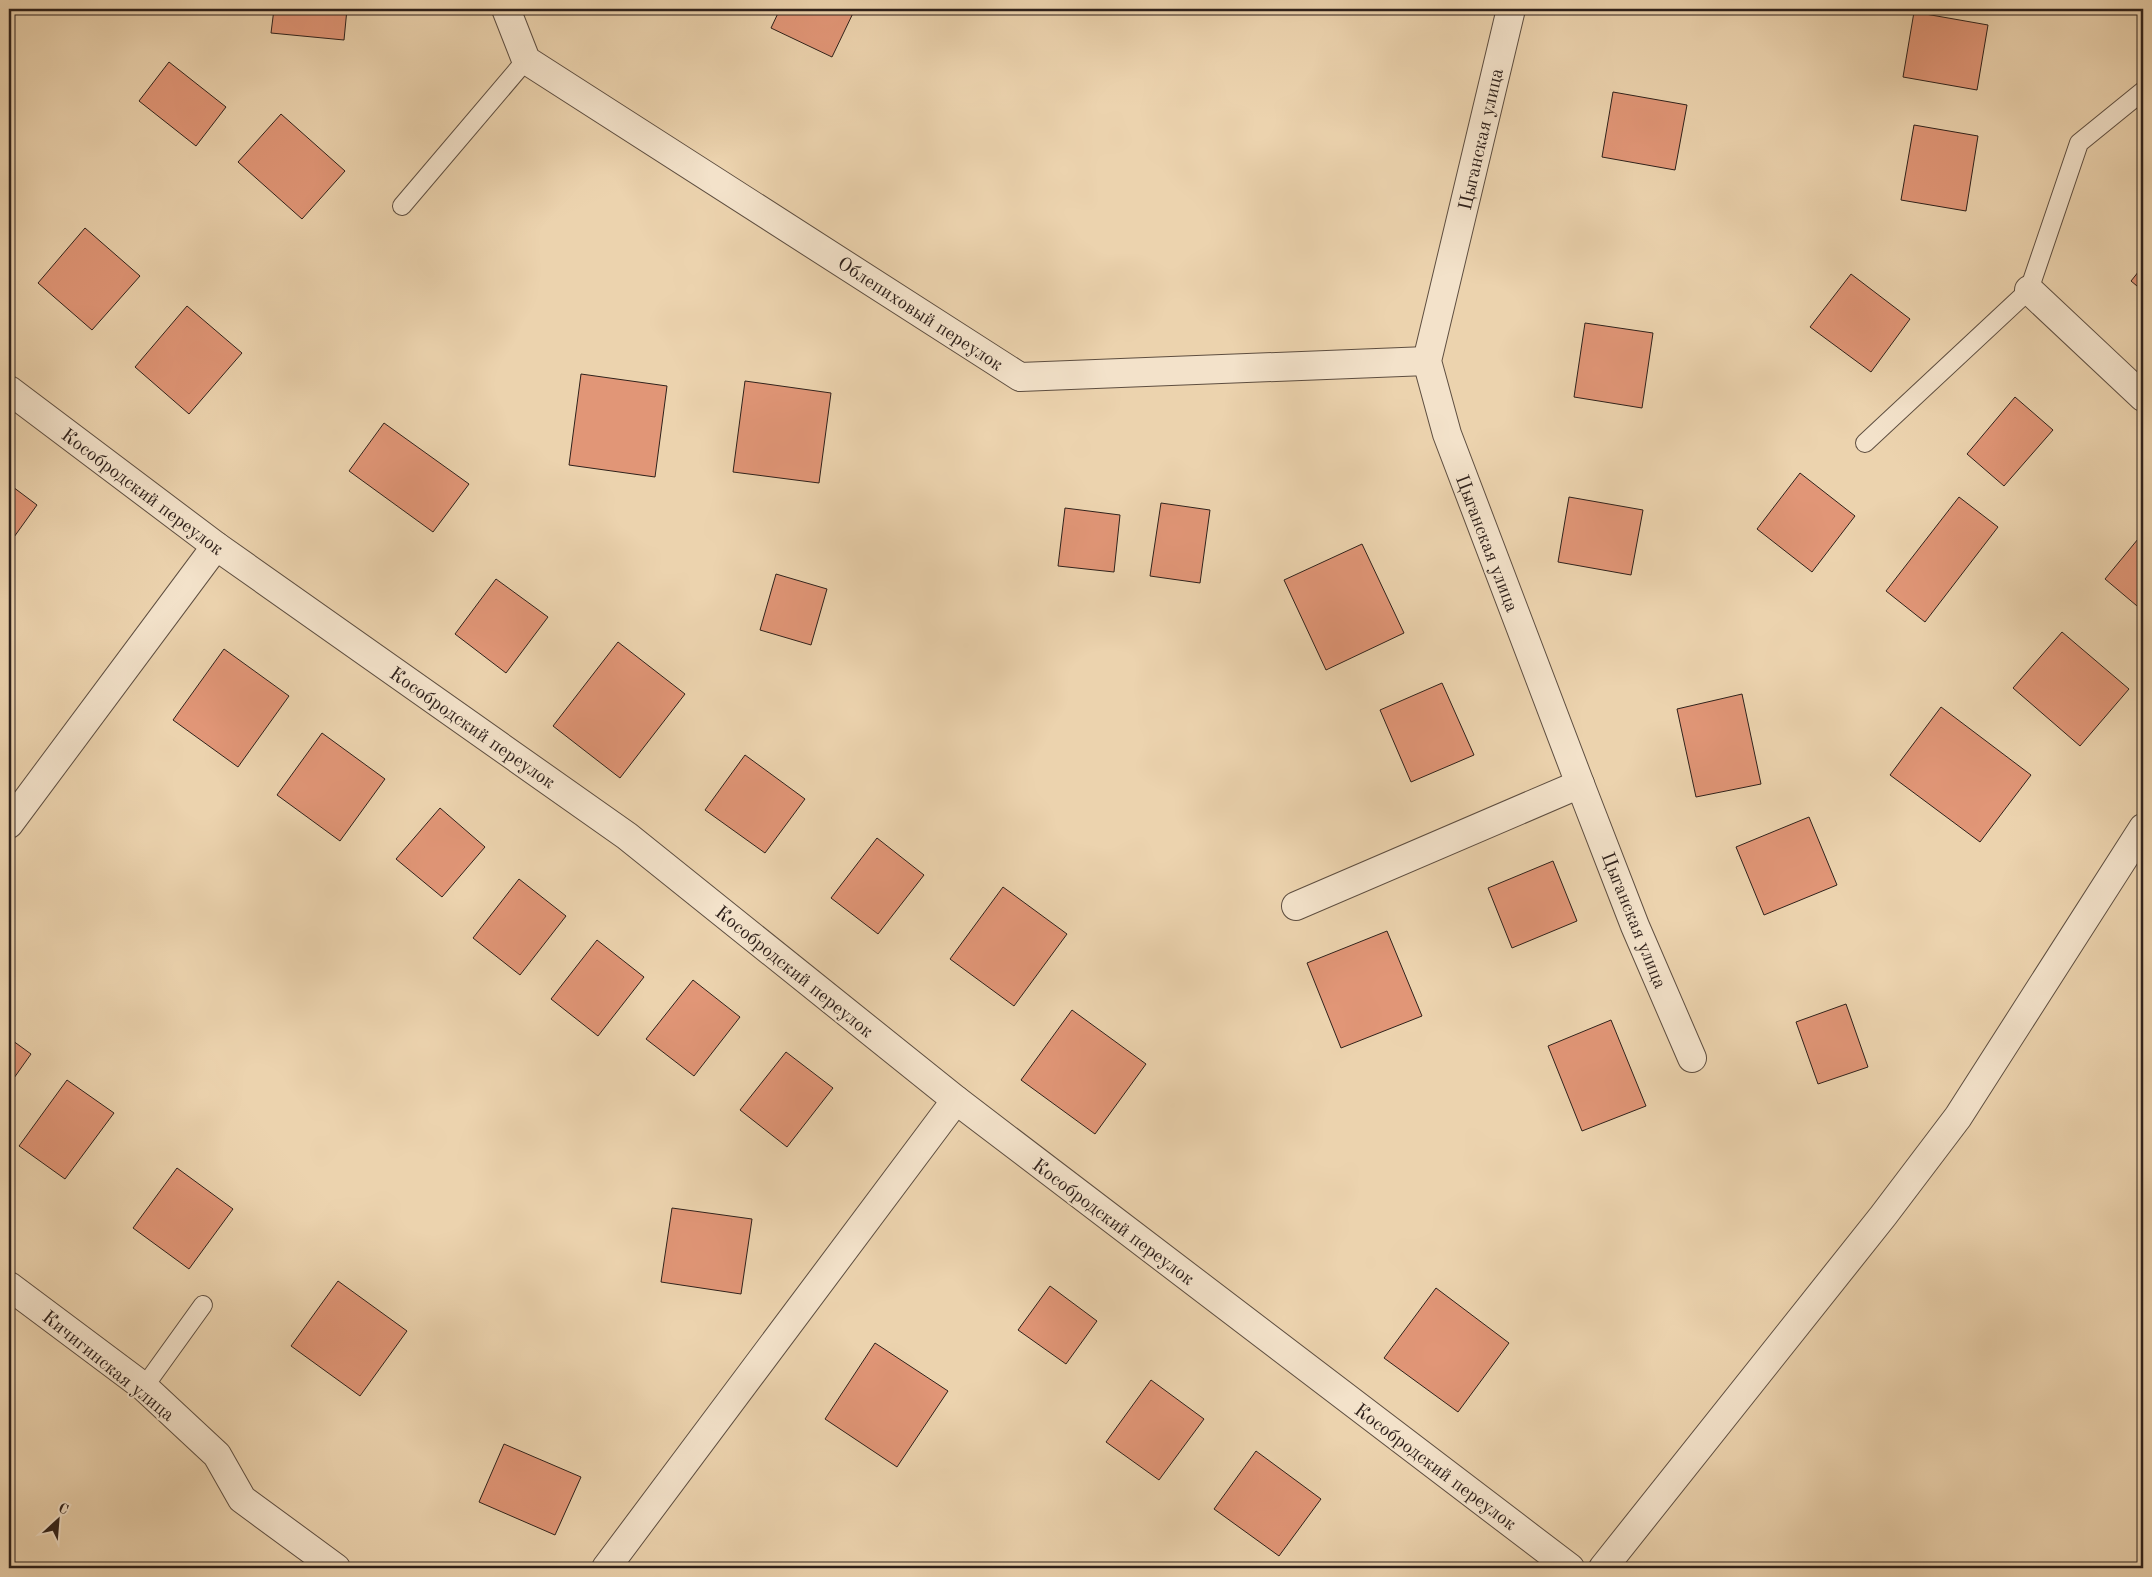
<svg xmlns="http://www.w3.org/2000/svg" width="2152" height="1577" viewBox="0 0 2152 1577" font-family="'Old Standard TT',serif">
  <style>
    .building { fill: #e19677; stroke: #2f211b }
    .lines { fill: none; stroke-linecap: round; stroke-linejoin: round }
    .service-casing { stroke: #5e4e40; stroke-width: 20 }
    .minor-casing { stroke: #5e4e40; stroke-width: 30 }
    .service { stroke: #f3e2ca; stroke-width: 18 }
    .minor { stroke: #f3e2ca; stroke-width: 28 }
    .labels { text-anchor: middle; stroke-width: 4; stroke-linejoin: round; paint-order: stroke }
    .street-label { font-size: 19px; fill: #2f211b; stroke: #f3e2ca }
  </style>
  <rect width="100%" height="100%" fill="#ecd3ae"/>
  <filter id="stains"><feTurbulence type="fractalNoise" baseFrequency=".004" numOctaves="4"/><feColorMatrix values="0 0 0 0 .2 0 0 0 0 .09 0 0 0 0 .02 0 0 0 .5 -.17"/></filter>
  <radialGradient id="worn" r=".72"><stop offset=".6" stop-color="#630" stop-opacity="0"/><stop offset="1" stop-color="#630" stop-opacity=".3"/></radialGradient>
  <!-- building -->
  <g class="building">
    <polygon points="274,9 347,9 344,40 271,33"/>
    <polygon points="780,9 855,9 832,57 771,28"/>
    <polygon points="1914,12 1988,25 1977,90 1903,77"/>
    <polygon points="169,62 226,107 196,146 139,101"/>
    <polygon points="1613,92 1687,105 1675,170 1602,157"/>
    <polygon points="281,114 345,171 302,219 238,162"/>
    <polygon points="1914,125 1978,136 1966,211 1901,200"/>
    <polygon points="85,228 140,276 92,330 38,283"/>
    <polygon points="2143,266 2143,291 2131,281"/>
    <polygon points="1851,274 1910,319 1871,372 1810,327"/>
    <polygon points="187,306 242,353 189,414 135,367"/>
    <polygon points="1585,323 1653,333 1642,408 1574,397"/>
    <polygon points="581,374 667,386 655,477 569,465"/>
    <polygon points="745,381 831,393 819,483 733,472"/>
    <polygon points="2015,397 2053,430 2004,486 1967,454"/>
    <polygon points="384,423 469,484 433,532 349,471"/>
    <polygon points="1800,473 1855,516 1812,572 1757,529"/>
    <polygon points="9,484 37,505 9,544"/>
    <polygon points="1569,497 1643,510 1631,575 1558,562"/>
    <polygon points="1959,497 1998,527 1925,622 1886,591"/>
    <polygon points="1161,503 1210,510 1200,583 1150,576"/>
    <polygon points="1065,508 1120,515 1114,572 1058,566"/>
    <polygon points="2143,533 2143,611 2105,579"/>
    <polygon points="1362,544 1404,633 1326,670 1284,580"/>
    <polygon points="776,574 827,589 811,645 760,630"/>
    <polygon points="496,579 548,617 506,673 455,634"/>
    <polygon points="2062,632 2129,689 2080,746 2013,688"/>
    <polygon points="618,642 685,694 620,778 553,726"/>
    <polygon points="224,649 289,696 238,767 173,720"/>
    <polygon points="1442,683 1474,755 1411,782 1380,710"/>
    <polygon points="1742,694 1761,784 1696,797 1677,709"/>
    <polygon points="1941,707 2031,775 1980,842 1890,775"/>
    <polygon points="322,733 385,779 340,841 277,795"/>
    <polygon points="745,755 805,799 765,853 705,810"/>
    <polygon points="440,808 485,847 442,897 396,859"/>
    <polygon points="1809,817 1837,885 1764,915 1736,847"/>
    <polygon points="877,838 924,875 878,934 831,898"/>
    <polygon points="1553,861 1577,921 1512,948 1488,888"/>
    <polygon points="519,879 566,916 520,975 473,938"/>
    <polygon points="1003,887 1067,934 1014,1006 950,959"/>
    <polygon points="1387,931 1422,1016 1341,1048 1307,963"/>
    <polygon points="597,940 644,977 598,1036 551,999"/>
    <polygon points="693,980 740,1017 694,1076 646,1039"/>
    <polygon points="1846,1004 1868,1067 1818,1084 1796,1022"/>
    <polygon points="1072,1010 1146,1064 1095,1134 1021,1080"/>
    <polygon points="1611,1020 1646,1106 1582,1131 1548,1046"/>
    <polygon points="9,1038 31,1054 9,1085"/>
    <polygon points="786,1052 833,1088 787,1147 740,1110"/>
    <polygon points="67,1080 114,1113 65,1179 19,1146"/>
    <polygon points="177,1168 233,1209 189,1269 133,1228"/>
    <polygon points="672,1208 752,1219 741,1294 661,1282"/>
    <polygon points="338,1281 407,1331 360,1396 291,1346"/>
    <polygon points="1050,1286 1097,1321 1066,1364 1018,1330"/>
    <polygon points="1436,1288 1509,1343 1458,1412 1384,1358"/>
    <polygon points="875,1343 948,1391 897,1467 825,1419"/>
    <polygon points="1151,1380 1204,1419 1159,1480 1106,1442"/>
    <polygon points="504,1444 581,1477 555,1535 479,1502"/>
    <polygon points="1256,1451 1321,1499 1279,1556 1214,1509"/>
  </g>
  <g class="lines">
    <!-- service casing -->
    <g class="service-casing">
      <g id="service">
        <polyline points="402,206 526,60"/>
        <polyline points="1865,443 2029,290 2079,143 2143,91"/>
        <polyline points="144,1387 203,1305"/>
      </g>
    </g>
    <!-- minor casing -->
    <g class="minor-casing">
      <g id="minor">
        <polyline points="506,9 526,60 1020,377 1427,361"/>
        <polyline points="1511,9 1427,361 1447,434 1580,784 1635,926 1692,1058"/>
        <polyline points="2029,290 2143,397"/>
        <polyline points="9,390 216,546 627,836 956,1100 1570,1568"/>
        <polyline points="9,824 216,546"/>
        <polyline points="1296,906 1580,784"/>
        <polyline points="9,1286 144,1387 217,1455 242,1499 336,1568"/>
        <polyline points="606,1568 956,1100"/>
        <polyline points="1603,1568 1883,1216 1958,1117 2143,828"/>
      </g>
    </g>
    <!-- service -->
    <use href="#service" class="service"/>
    <!-- minor -->
    <use href="#minor" class="minor"/>
  </g>
  <g class="labels">
    <!-- street labels -->
    <g class="street-label">
      <text transform="translate(1480 139) rotate(-77)" y="7">Цыганская улица</text>
      <text transform="translate(921 313) rotate(33)" y="7">Облепиховый переулок</text>
      <text transform="translate(143 491) rotate(37)" y="7">Кособродский переулок</text>
      <text transform="translate(1488 543) rotate(69)" y="7">Цыганская улица</text>
      <text transform="translate(473 727) rotate(35)" y="7">Кособродский переулок</text>
      <text transform="translate(1635 920) rotate(68)" y="7">Цыганская улица</text>
      <text transform="translate(795 971) rotate(39)" y="7">Кособродский переулок</text>
      <text transform="translate(1114 1221) rotate(37)" y="7">Кособродский переулок</text>
      <text transform="translate(109 1365) rotate(39)" y="7">Кичигинская улица</text>
      <text transform="translate(1436 1466) rotate(37)" y="7">Кособродский переулок</text>
    </g>
  </g>
  <!-- margin -->
  <rect width="2152" height="1577" fill="none" stroke="#ecd3ae" stroke-width="30"/>
  <rect x="10" y="10" width="2132" height="1557" fill="none" stroke="#2f211b" stroke-width="2.5"/>
  <rect x="15" y="15" width="2122" height="1547" fill="none" stroke="#2f211b"/>
  <!-- north arrow -->
  <g transform="translate(58 1520) rotate(26)" stroke="#f3e2ca" stroke-width="4" paint-order="stroke">
  <path d="M0-4L9 19L0 12L-9 19Z" fill="#2f211b"/>
  <text y="-8" font-size="14" font-weight="bold" text-anchor="middle" fill="#2f211b">С</text>
  </g>
  <rect width="100%" height="100%" filter="url(#stains)"/>
  <rect width="100%" height="100%" fill="url(#worn)"/>
</svg>
